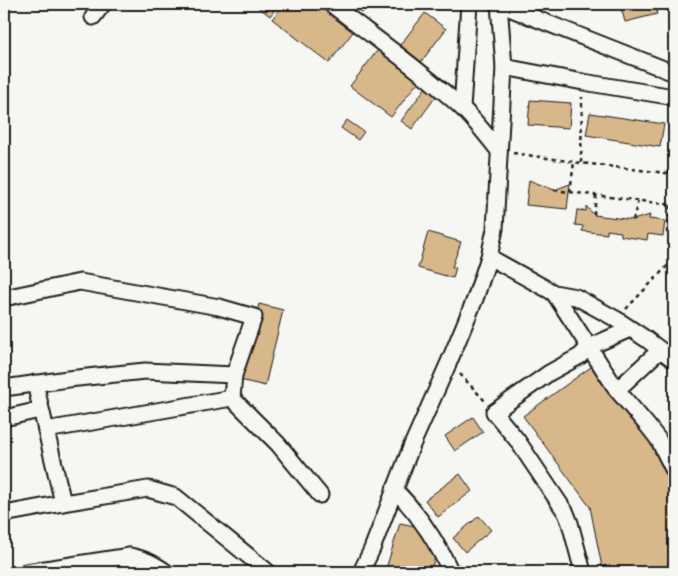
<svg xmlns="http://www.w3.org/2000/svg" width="678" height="576" viewBox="0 0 678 576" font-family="'Patrick Hand',sans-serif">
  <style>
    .building { fill: #d8b78b; stroke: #1c1c1c }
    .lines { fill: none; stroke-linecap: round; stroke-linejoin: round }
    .minor-casing { stroke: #1c1c1c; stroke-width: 19 }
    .path { stroke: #1c1c1c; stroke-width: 2.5; stroke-dasharray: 4 4; stroke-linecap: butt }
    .minor { stroke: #f6f6f2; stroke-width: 15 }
  </style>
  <rect width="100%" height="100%" fill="#f6f6f2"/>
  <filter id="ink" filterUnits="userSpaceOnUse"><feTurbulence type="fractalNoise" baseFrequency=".02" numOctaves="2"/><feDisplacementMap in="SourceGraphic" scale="10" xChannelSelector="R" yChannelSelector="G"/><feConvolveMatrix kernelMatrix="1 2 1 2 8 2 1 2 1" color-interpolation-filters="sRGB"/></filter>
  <g filter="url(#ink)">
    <!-- building -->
    <g class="building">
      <polygon points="254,4 279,4 270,16"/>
      <polygon points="284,4 324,4 356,28 329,63 272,19"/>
      <polygon points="351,4 369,4 362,13"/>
      <polygon points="400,4 413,4 407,10"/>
      <polygon points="620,4 655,4 657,14 625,22"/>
      <polygon points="425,13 446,29 421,62 400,45"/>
      <polygon points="380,47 421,78 391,117 350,86"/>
      <polygon points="426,87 437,95 412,129 401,121"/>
      <polygon points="530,100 571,103 569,128 528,125"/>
      <polygon points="590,113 664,124 660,147 586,135"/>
      <polygon points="347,120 364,132 358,140 341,128"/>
      <polygon points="529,180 554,190 570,184 567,209 526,205"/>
      <polygon points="586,206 594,215 633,220 650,215 649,219 665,221 663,236 648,234 647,240 621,236 621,232 607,230 607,234 582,231 583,226 575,225 577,210 586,211"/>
      <polygon points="428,232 461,242 452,267 456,267 453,278 418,268"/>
      <polygon points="259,304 283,310 265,386 240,380"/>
      <polygon points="595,364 668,464 674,497 674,572 603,572 590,507 523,416"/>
      <polygon points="473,417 483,432 455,451 445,436"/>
      <polygon points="460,474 472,491 438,517 425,500"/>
      <polygon points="479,516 491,530 465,552 453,538"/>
      <polygon points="400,523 419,527 437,552 430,572 385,572"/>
    </g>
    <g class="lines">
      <!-- minor casing -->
      <g class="minor-casing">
        <g id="minor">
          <path d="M 331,4 C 375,38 421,70 461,107 C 475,120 487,136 499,151"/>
          <polyline points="499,4 674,73"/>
          <polyline points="93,17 103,4"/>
          <polyline points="504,67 583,82 674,97"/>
          <polyline points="462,108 469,4"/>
          <polyline points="489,257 554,293 576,297 616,319 646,339 674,360"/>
          <polyline points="554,293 617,390 647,425 658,439 674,471"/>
          <polyline points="4,298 80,282 219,307 254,317 234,375 232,398 278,444 320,495"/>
          <polyline points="35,383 63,503"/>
          <polyline points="4,388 68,379 145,371 234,375"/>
          <polyline points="617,390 660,350"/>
          <polyline points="4,418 40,410"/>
          <polyline points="46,430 232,398"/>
          <path d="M 394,489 C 418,513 437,542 451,572"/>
          <polyline points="4,514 63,503 148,489 176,497 268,572"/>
          <path d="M 130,556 C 145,559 153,563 166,572"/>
          <polyline points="26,572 130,556 129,572"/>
          <polyline points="361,572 372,549 412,445 449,362 475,299 489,257 495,229 504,67 499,4"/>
          <polyline points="583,572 570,523 566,513 517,440 494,412 549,373 580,356 589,347 630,329"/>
        </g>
      </g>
      <!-- path -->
      <g class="path">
        <polyline points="513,153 581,163 674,174"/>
        <polyline points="581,163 582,97"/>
        <polyline points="669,173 671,110"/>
        <polyline points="554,190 674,205"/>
        <polyline points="570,192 574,162"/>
        <polyline points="670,205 667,232 674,242"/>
        <polyline points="594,215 596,196"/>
        <polyline points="633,220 638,201"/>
        <polyline points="626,309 674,259"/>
        <polyline points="460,374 485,401"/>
      </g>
      <!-- minor -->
      <use href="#minor" class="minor"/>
    </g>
  </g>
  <!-- margin -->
  <rect width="678" height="576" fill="none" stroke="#f6f6f2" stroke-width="20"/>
  <rect x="10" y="10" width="658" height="556" fill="none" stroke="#1c1c1c" stroke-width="2" filter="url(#ink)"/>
</svg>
